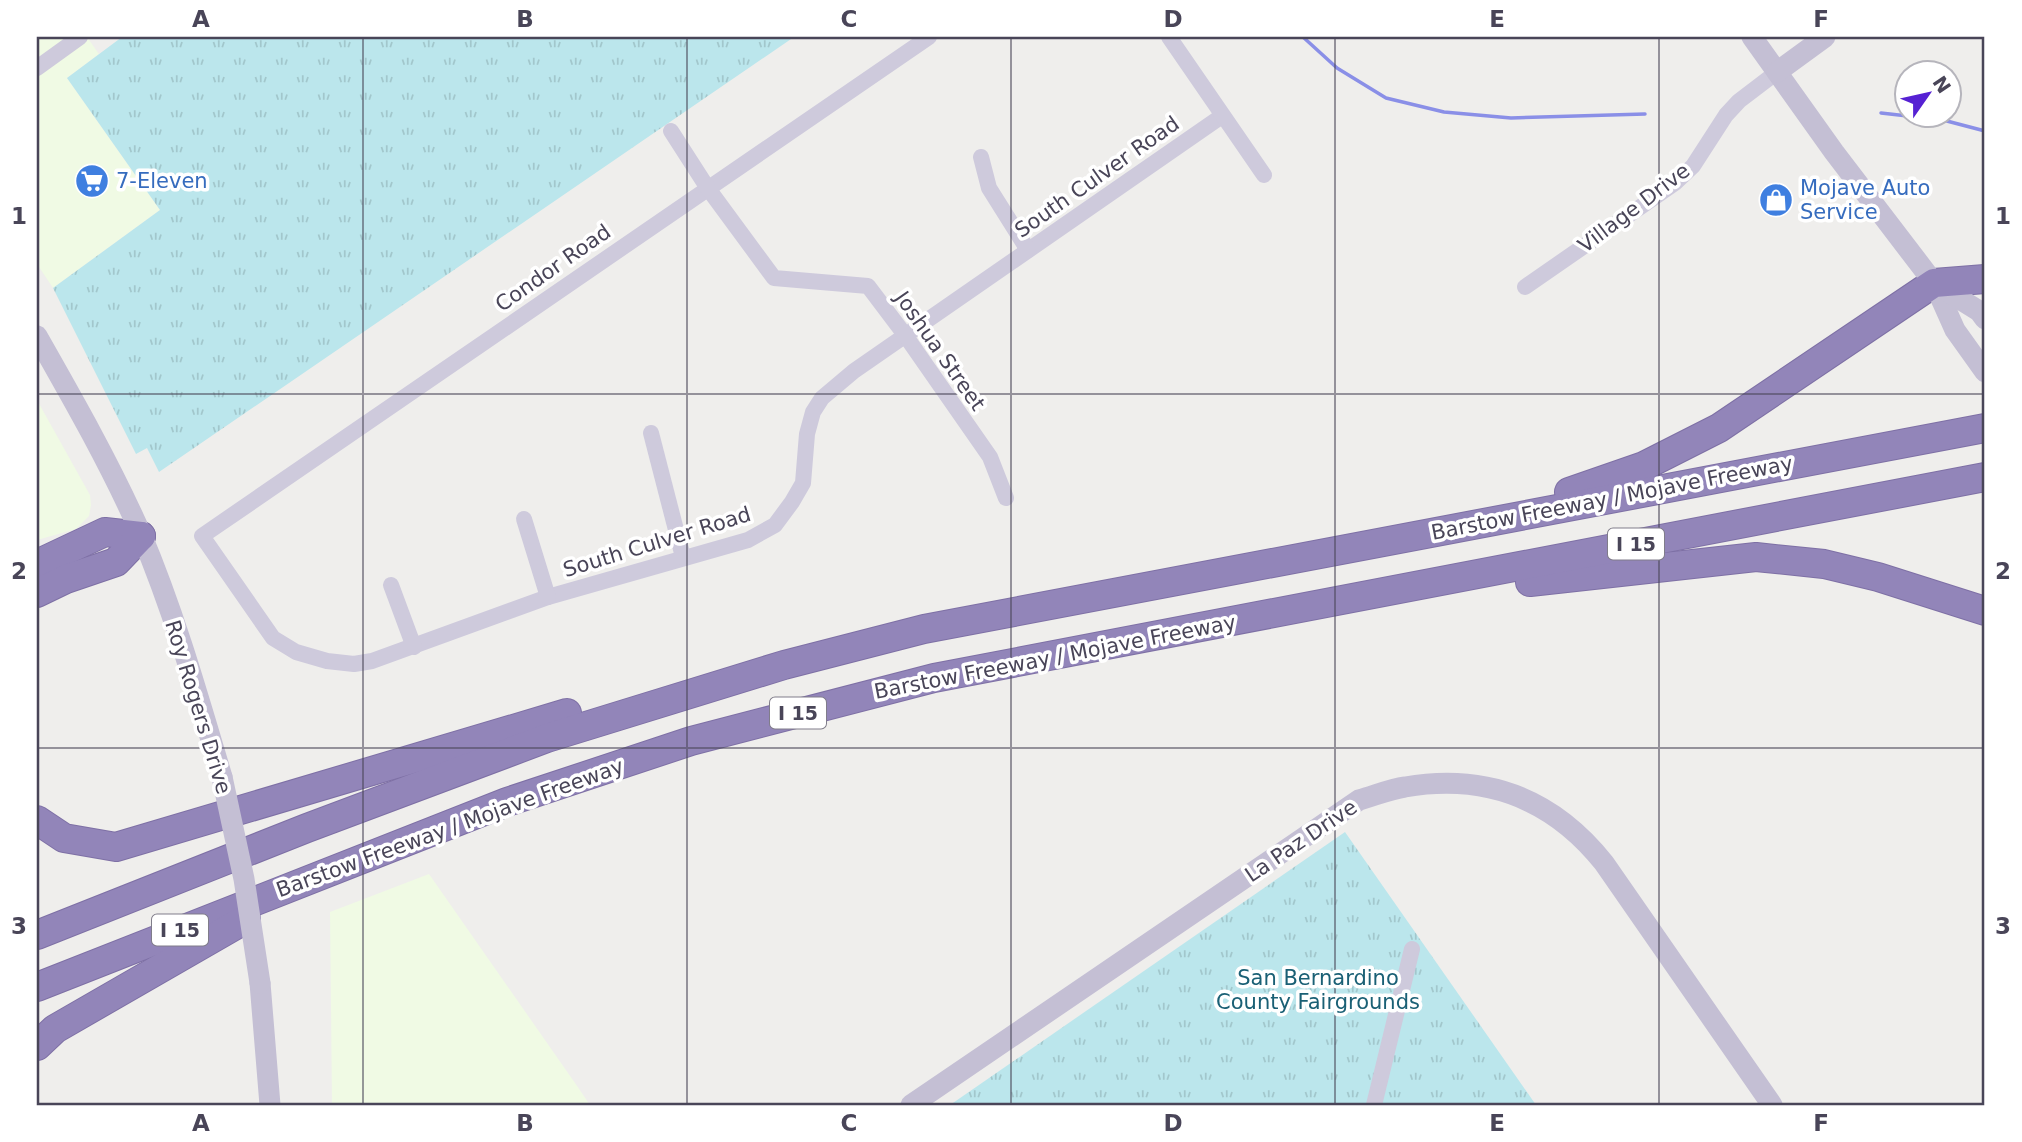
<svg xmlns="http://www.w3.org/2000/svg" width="2022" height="1142" viewBox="0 0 2022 1142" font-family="'DejaVu Sans',sans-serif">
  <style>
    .commercial { fill: #f0fae4 }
    .grass { fill: url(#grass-tufts) }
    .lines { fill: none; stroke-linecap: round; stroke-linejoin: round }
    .stream { stroke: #8a8fe7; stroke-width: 3.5 }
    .highway-casing { stroke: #7e70a5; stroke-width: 30 }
    .street { stroke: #cecadc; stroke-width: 16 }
    .secondary { stroke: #c4bfd4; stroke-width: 21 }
    .highway { stroke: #9285b9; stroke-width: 28 }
    .secondary-bridge { stroke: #c4bfd4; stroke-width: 21 }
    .grid { fill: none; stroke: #494558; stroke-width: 2; stroke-opacity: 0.55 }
    .labels { text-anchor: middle; stroke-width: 7; stroke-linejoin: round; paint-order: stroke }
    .shield { fill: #fff; stroke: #807d8a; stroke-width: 2 }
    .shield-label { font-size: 19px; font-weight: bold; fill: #494558 }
    .street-label { font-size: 21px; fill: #494558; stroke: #fff }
    .shop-label { font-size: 21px; fill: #366cbe; stroke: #fff; text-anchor: start }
    .park-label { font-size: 21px; fill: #1a6075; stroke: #fff }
    .neatline { fill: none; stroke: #494558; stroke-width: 2.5 }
    .grid-label { font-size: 23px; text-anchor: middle; font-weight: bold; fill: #494558 }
  </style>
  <defs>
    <pattern id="grass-tufts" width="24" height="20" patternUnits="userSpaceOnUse" patternTransform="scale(1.75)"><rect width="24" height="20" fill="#bbe6ec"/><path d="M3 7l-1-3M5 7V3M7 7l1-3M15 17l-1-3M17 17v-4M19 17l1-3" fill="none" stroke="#a2c7cc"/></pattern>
  </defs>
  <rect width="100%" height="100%" fill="#efeeec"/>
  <!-- commercial -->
  <g class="commercial">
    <polygon points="37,37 87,37 99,54 67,78 160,210 53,288 37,264"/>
    <polygon points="37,400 90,495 91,505 89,516 76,529 37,540"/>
    <polygon points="429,874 575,1083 590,1105 332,1105 330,912"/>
  </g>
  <!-- grass -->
  <g class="grass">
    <polygon points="122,37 794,37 159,472 147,448 136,454 53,288 160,210 67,78"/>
    <polygon points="1345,832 1536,1105 950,1105"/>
  </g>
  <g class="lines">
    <!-- stream -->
    <g class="stream">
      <polyline points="1303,37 1337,68 1386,98 1444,112 1511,118 1645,114"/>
      <polyline points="1881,113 1943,120 1985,131"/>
    </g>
    <!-- highway casing -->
    <g class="highway-casing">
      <g id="highway">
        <polyline points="1569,492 1644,466 1719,428 1934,283 1985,279"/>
        <polyline points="37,564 105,532 141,536"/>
        <polyline points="1530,582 1756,557 1824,564 1878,577 1985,611"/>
        <polyline points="37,593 66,579 116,562 141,536"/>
        <polyline points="37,820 64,838 116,847 567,713"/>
        <polyline points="37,935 307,828 547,738 784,665 924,629 1985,428"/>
        <polyline points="37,987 507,802 691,741 934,678 1985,477"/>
        <polyline points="37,1046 55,1029 246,919"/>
      </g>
    </g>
    <!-- street -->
    <g class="street">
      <polyline points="929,37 202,536 273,638 296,652 327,661 354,664 372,661 548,597 748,540 775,525 792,502 803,483 807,434 813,412 822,398 854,371 1222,116"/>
      <polyline points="1169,37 1264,175"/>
      <polyline points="37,68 80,37"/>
      <polyline points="671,131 707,187 774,278 868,286 905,335 990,457 1006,498"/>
      <polyline points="981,157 989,188 1028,250"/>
      <polyline points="1525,287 1675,183 1693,166 1726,115 1739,101 1777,72"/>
      <polyline points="651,433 683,557"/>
      <polyline points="524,519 548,597"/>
      <polyline points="391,585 414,647"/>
      <polyline points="1374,1105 1412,949"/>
    </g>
    <!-- secondary -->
    <g class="secondary">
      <polyline points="1752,37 1834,152 1934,283 1955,330 1985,372"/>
      <polyline points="1777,72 1825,37"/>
      <polyline points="1934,283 1979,311 1985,319"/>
      <path d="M 37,336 C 74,401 111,466 141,534 C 174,612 198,696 222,777"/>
      <polyline points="260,983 270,1105"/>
      <path d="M 911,1105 L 1359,800 C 1374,796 1390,789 1405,787 C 1487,773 1553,799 1604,863 L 1772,1105"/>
    </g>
    <!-- highway -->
    <use href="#highway" class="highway"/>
    <!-- secondary-bridge -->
    <polyline class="secondary-bridge" points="222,777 244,879 260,983"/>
  </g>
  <!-- grid -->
  <path class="grid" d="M 363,37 L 363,1105M 687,37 L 687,1105M 1011,37 L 1011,1105M 1335,37 L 1335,1105M 1659,37 L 1659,1105M 37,394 L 1985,394M 37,748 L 1985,748"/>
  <!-- icons -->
  <defs>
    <g id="supermarket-disc" transform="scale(1.75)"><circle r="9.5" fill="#3f7fe0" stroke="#fff"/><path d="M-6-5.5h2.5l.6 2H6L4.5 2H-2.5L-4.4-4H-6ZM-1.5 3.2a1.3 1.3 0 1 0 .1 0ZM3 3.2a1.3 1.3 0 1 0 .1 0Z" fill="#fff"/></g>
    <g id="shop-disc" transform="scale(1.75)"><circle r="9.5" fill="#3f7fe0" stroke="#fff"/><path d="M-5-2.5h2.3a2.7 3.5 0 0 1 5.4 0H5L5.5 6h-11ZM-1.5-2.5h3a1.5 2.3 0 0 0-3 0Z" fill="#fff"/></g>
  </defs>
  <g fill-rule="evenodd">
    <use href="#supermarket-disc" x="92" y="181"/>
    <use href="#shop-disc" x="1776" y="200"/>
  </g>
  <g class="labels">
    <!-- shield labels -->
    <g class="shield">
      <rect x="1608" y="528.5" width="56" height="31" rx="5"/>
      <rect x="770" y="697.5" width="56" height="31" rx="5"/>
      <rect x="152" y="914.5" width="56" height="31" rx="5"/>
    </g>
    <g class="shield-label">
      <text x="1636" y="551">I 15</text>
      <text x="798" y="720">I 15</text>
      <text x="180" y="937">I 15</text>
    </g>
    <!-- street labels -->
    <g class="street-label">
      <text transform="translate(1097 177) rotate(-35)" y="7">South Culver Road</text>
      <text transform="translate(1634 208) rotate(-37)" y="7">Village Drive</text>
      <text transform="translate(553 268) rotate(-35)" y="7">Condor Road</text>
      <text transform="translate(940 351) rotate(55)" y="7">Joshua Street</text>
      <text transform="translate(1612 498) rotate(-11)" y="7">Barstow Freeway / Mojave Freeway</text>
      <text transform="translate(657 542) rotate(-17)" y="7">South Culver Road</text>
      <text transform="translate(1055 657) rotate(-11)" y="7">Barstow Freeway / Mojave Freeway</text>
      <text transform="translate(198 707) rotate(73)" y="7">Roy Rogers Drive</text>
      <text transform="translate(450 828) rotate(-20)" y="7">Barstow Freeway / Mojave Freeway</text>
      <text transform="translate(1301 841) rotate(-34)" y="7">La Paz Drive</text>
    </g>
    <!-- shop labels -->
    <g class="shop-label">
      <text x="116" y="188">7-Eleven</text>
      <text x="1800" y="195">Mojave Auto<tspan x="1800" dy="24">Service</tspan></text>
    </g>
    <!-- park labels -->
    <g class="park-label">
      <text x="1318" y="985">San Bernardino<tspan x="1318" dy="24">County Fairgrounds</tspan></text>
    </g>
  </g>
  <!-- border -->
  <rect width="2022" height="1142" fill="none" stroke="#ffffff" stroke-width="77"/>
  <!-- north arrow -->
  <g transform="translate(1928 94) rotate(56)"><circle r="33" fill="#ffffff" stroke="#b6b5bc" stroke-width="2"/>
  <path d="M0-5L12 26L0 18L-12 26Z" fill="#5621d3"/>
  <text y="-10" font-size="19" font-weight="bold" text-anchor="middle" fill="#494558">N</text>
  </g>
  <rect x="38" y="38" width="1945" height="1066" class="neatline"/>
  <g class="grid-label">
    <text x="201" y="27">A</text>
    <text x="525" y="27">B</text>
    <text x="849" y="27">C</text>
    <text x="1173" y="27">D</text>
    <text x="1497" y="27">E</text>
    <text x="1821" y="27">F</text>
    <text x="19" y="224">1</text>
    <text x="2003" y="224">1</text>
    <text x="19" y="579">2</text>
    <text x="2003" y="579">2</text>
    <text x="19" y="934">3</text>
    <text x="2003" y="934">3</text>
    <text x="201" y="1131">A</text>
    <text x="525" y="1131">B</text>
    <text x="849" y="1131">C</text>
    <text x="1173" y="1131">D</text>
    <text x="1497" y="1131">E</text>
    <text x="1821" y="1131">F</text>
  </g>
</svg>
